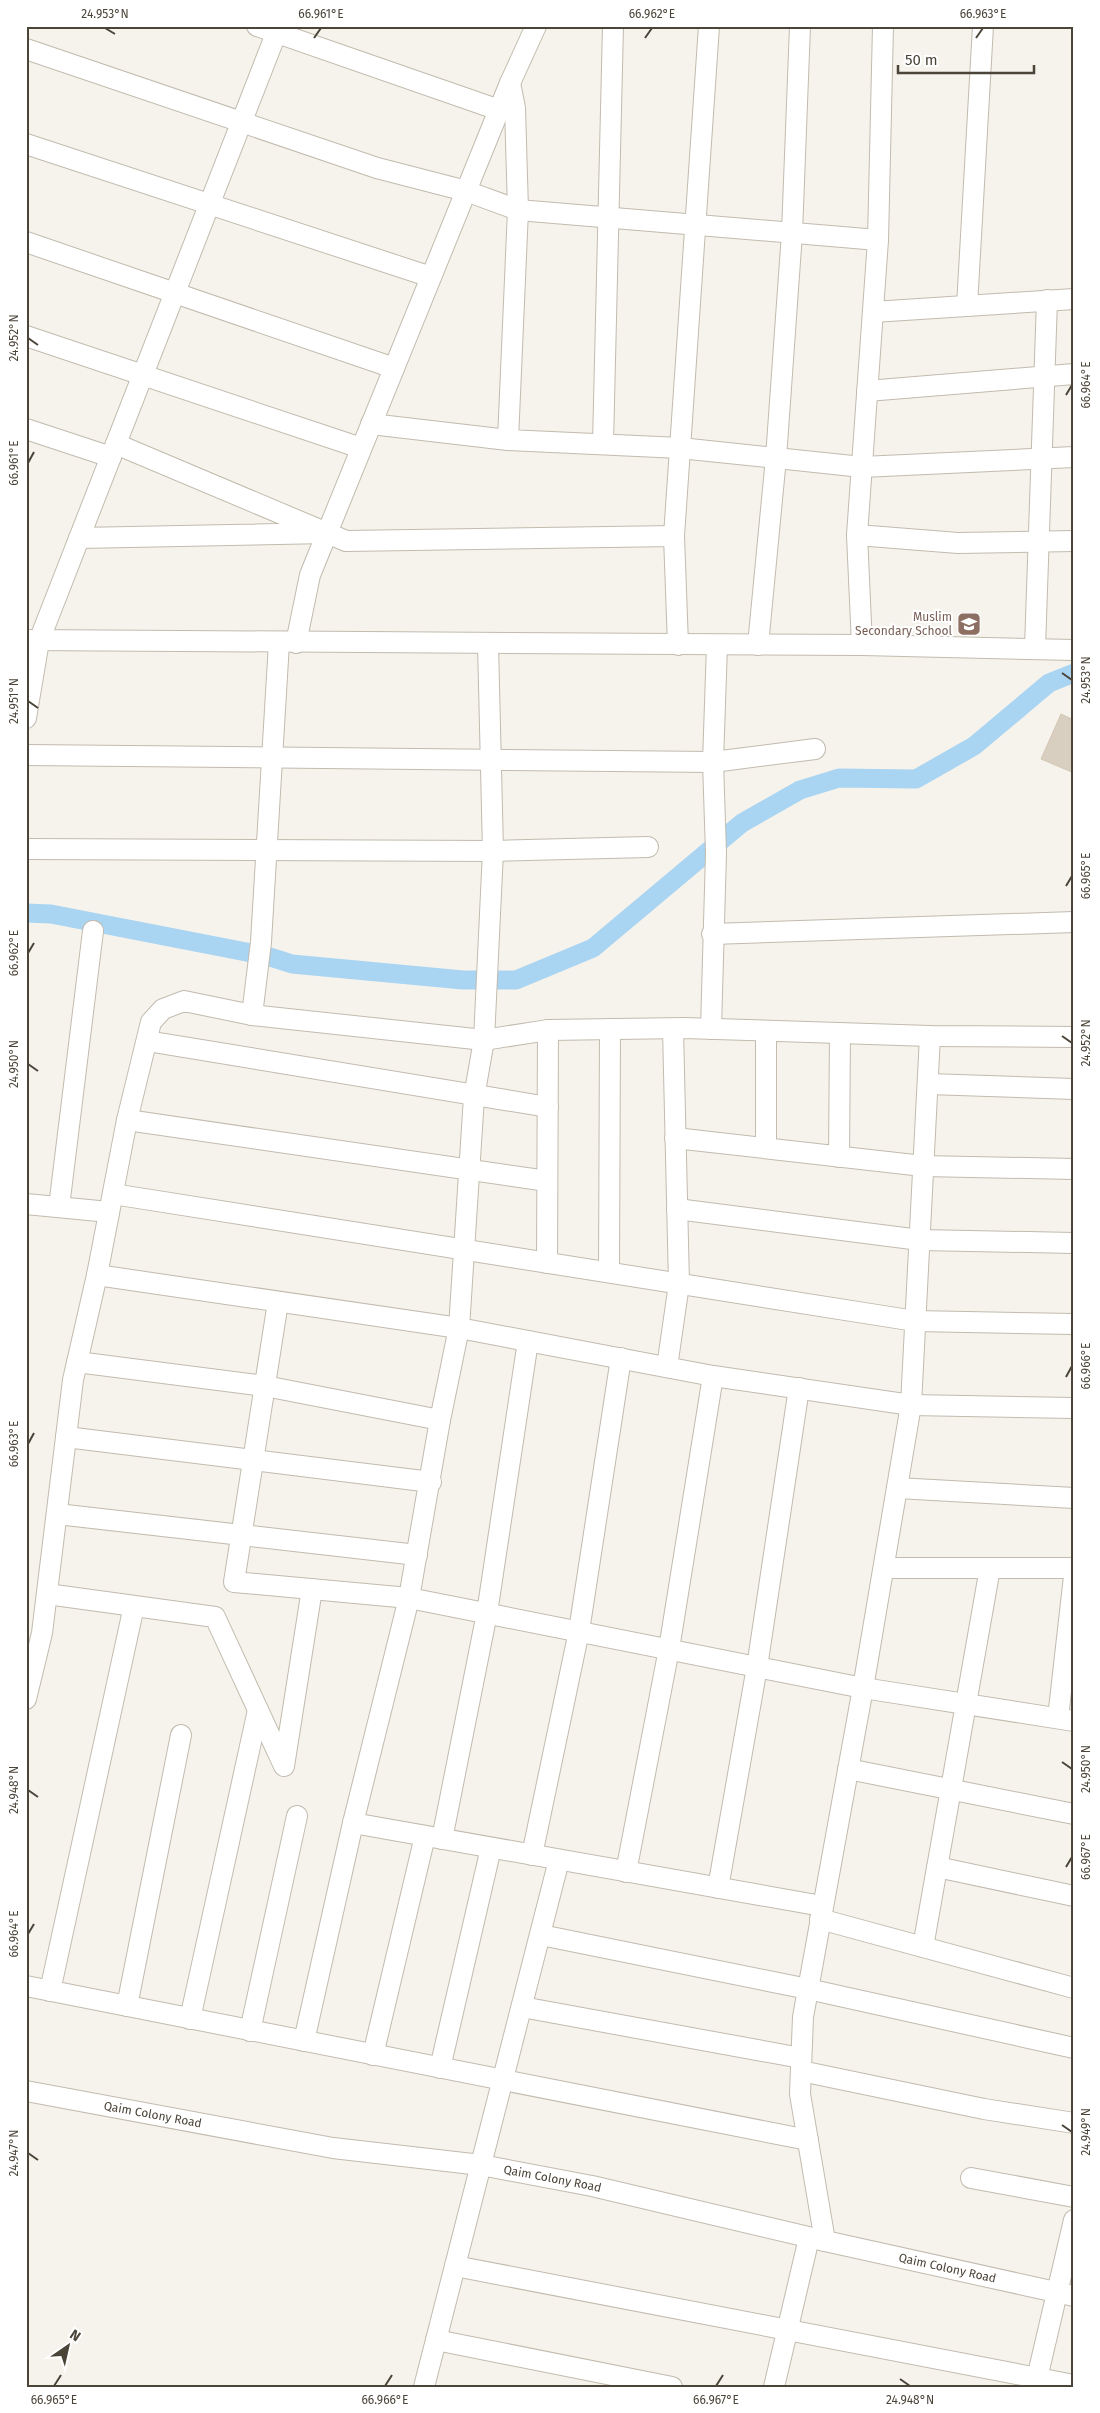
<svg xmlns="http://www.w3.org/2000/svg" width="1100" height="2413" viewBox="0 0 1100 2413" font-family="'Fira Sans',sans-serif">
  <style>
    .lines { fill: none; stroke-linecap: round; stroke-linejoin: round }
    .canal { stroke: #a9d4f2; stroke-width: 19 }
    .building { fill: #d8cfc1; stroke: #d3c7b4 }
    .minor-casing { stroke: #c2bbae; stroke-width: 22 }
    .minor { stroke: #fff; stroke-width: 20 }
    .ticks { fill: none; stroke: #4b4439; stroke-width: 2 }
    .labels { text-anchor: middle; stroke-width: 4; stroke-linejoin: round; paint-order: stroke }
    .education-label { font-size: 12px; fill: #785e54; stroke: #fff; text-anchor: end }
    .street-label { font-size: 12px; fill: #4b4439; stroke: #fff }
    .neatline { fill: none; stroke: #4b4439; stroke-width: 2 }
    .ticks-label { font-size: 12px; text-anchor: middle; fill: #4b4439 }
  </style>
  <rect width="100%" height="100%" fill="#f6f3ec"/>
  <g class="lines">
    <!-- canal -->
    <polyline class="canal" points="26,913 51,914 267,956 292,964 463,980 516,980 593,948 742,823 800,790 839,778 916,779 974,746 1049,683 1074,673"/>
  </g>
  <!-- building -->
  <polygon class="building" points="1061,714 1074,720 1074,773 1041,759"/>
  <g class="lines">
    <!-- minor casing -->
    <g class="minor-casing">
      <g id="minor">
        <polyline points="257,26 499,110"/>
        <polyline points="26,49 377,168 466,191 518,210 878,240 857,535 862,645"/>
        <polyline points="510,83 515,108 518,210 508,440 680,448 862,467 1074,457"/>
        <polyline points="26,144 431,277"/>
        <polyline points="878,240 883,26"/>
        <polyline points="26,242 394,368"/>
        <polyline points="967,306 983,26"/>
        <polyline points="873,312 1074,299"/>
        <polyline points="26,336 361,448"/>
        <polyline points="867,391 1074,374"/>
        <polyline points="371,424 508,440"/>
        <polyline points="26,429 111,457"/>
        <polyline points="603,444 613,26"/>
        <polyline points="327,533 346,541 674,536 678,645"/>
        <polyline points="857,535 958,543 1074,541"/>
        <polyline points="674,536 709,26"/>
        <polyline points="79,538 327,533 116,444"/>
        <polyline points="26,640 862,645 1074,650"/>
        <polyline points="296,643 310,575 510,83 536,26"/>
        <polyline points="758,645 776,458 792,233 800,26"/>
        <polyline points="1035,648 1047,300"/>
        <polyline points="26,718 39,641 279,26"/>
        <polyline points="26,755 713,762 815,749"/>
        <polyline points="26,849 493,851 648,847"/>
        <polyline points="712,934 1074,922"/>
        <polyline points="252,1015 261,942 279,643"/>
        <polyline points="711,1029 716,853 713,762 717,645"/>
        <polyline points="766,1031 766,1148"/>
        <polyline points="147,1041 548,1107"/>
        <polyline points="928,1084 1074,1089"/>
        <polyline points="127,1120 547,1181"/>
        <polyline points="675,1138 923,1166 1074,1169"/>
        <polyline points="839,1157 840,1033"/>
        <polyline points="113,1194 915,1321 1074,1324"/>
        <polyline points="26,1204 109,1212"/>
        <polyline points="59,1207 93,931"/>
        <polyline points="677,1209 920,1240 1074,1243"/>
        <polyline points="547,1263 548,1030"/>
        <polyline points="609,1272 610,1029"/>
        <polyline points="97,1275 459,1328 713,1376 911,1405 1074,1408"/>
        <polyline points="278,1302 234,1582 409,1598 863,1688 1074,1721"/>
        <polyline points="77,1362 265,1386 440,1420"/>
        <polyline points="667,1367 679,1284 673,1029"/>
        <polyline points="66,1437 431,1482"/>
        <polyline points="897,1488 1074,1498"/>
        <polyline points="57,1514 417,1555"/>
        <polyline points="884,1568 1074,1568"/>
        <polyline points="47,1594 215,1617 284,1766 312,1589"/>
        <polyline points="26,1699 42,1633 73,1380 97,1275 127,1120 151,1022 163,1009 184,1001 252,1015 484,1040 548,1030 684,1028 930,1036 1074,1037"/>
        <polyline points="1058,1718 1074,1576"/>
        <polyline points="848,1769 1074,1814"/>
        <polyline points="353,1823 822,1906"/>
        <polyline points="442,1839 487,1613 528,1341"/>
        <polyline points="532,1855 579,1631 621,1358"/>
        <polyline points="937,1867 1074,1896"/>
        <polyline points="626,1872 669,1649 713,1376"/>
        <polyline points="718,1888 757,1667 799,1388"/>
        <polyline points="820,1919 1074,1988"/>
        <polyline points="541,1935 808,1989 1074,2048"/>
        <polyline points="923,1947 990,1568"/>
        <polyline points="26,1986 808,2140"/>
        <polyline points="50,1991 134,1606"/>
        <polyline points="127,2006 181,1735"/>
        <polyline points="522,2007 801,2058"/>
        <polyline points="190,2019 258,1710"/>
        <polyline points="250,2031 297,1816"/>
        <polyline points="304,2041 353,1823 409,1598 440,1420 459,1328 474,1097 484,1040 493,851 488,644"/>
        <polyline points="373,2055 425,1836"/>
        <polyline points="440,2068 491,1848"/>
        <polyline points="801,2071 984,2109 1074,2123"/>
        <path id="s1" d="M 26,2091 L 333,2148 L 481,2165 L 592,2186 L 825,2241 L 1074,2296"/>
        <polyline points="971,2178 1074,2197"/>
        <polyline points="825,2241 800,2094 803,2017 863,1688 911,1405 930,1036"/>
        <polyline points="455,2266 1074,2385"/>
        <polyline points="436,2340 672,2387"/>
        <polyline points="424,2387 559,1860"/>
        <polyline points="774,2387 809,2238"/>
        <polyline points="1035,2387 1074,2220"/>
      </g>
    </g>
    <!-- minor -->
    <use href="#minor" class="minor"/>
  </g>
  <!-- ticks -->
  <path class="ticks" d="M 105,28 L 115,34M 314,38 L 321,28M 645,38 L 652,28M 976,38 L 983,28M 28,338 L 38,345M 1066,395 L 1072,385M 28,463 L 34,452M 1062,673 L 1072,680M 28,701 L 38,708M 1066,886 L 1072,876M 28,953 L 34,943M 1062,1036 L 1072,1043M 28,1064 L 38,1071M 1066,1377 L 1072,1366M 28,1444 L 34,1433M 1062,1762 L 1072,1769M 28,1790 L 38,1797M 1066,1867 L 1072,1857M 28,1934 L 34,1924M 1062,2125 L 1072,2132M 28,2153 L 38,2160M 900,2379 L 910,2386M 54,2386 L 61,2375M 385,2386 L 392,2375M 716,2386 L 723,2375"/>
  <!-- icons -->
  <defs>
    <g id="school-square" transform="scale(1.25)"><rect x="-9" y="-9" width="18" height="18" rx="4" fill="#8d6e63" stroke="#fff"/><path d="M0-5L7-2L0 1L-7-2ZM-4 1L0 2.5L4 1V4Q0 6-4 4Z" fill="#fff"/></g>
  </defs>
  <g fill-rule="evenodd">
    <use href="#school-square" x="969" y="624"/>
  </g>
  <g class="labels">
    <!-- education labels -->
    <g class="education-label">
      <text x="952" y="621">Muslim<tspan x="952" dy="14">Secondary School</tspan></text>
    </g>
    <!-- street labels -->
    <g class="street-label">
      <text dy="4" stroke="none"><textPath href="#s1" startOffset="129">Qaim Colony Road</textPath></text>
      <text dy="4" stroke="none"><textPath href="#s1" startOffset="534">Qaim Colony Road</textPath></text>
      <text dy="4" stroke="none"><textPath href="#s1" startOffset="939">Qaim Colony Road</textPath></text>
    </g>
  </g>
  <!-- border -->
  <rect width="1100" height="2413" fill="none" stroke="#ffffff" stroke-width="55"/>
  <!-- north arrow -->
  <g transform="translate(68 2346) rotate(34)" stroke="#ffffff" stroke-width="4" paint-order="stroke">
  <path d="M0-4L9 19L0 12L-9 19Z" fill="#4b4439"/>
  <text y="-8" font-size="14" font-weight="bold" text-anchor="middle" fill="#4b4439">N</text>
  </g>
  <!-- scale -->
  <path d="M898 65v8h136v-8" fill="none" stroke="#4b4439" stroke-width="2.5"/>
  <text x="905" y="65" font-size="15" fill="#4b4439" stroke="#ffffff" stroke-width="4" paint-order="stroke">50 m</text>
  <rect x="28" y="28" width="1044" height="2358" class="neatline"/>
  <g class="ticks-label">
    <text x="105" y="18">24.953°N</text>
    <text x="321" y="18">66.961°E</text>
    <text x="652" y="18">66.962°E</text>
    <text x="983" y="18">66.963°E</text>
    <text transform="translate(14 338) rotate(-90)" y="4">24.952°N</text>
    <text transform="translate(1086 385) rotate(-90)" y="4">66.964°E</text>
    <text transform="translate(14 463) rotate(-90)" y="4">66.961°E</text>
    <text transform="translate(1086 680) rotate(-90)" y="4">24.953°N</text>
    <text transform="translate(14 701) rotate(-90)" y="4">24.951°N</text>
    <text transform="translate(1086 876) rotate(-90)" y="4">66.965°E</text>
    <text transform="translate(14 953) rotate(-90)" y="4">66.962°E</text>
    <text transform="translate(1086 1043) rotate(-90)" y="4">24.952°N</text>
    <text transform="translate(14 1064) rotate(-90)" y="4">24.950°N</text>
    <text transform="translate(1086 1366) rotate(-90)" y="4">66.966°E</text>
    <text transform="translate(14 1444) rotate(-90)" y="4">66.963°E</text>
    <text transform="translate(1086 1769) rotate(-90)" y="4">24.950°N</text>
    <text transform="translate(14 1790) rotate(-90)" y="4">24.948°N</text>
    <text transform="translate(1086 1857) rotate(-90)" y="4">66.967°E</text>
    <text transform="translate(14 1934) rotate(-90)" y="4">66.964°E</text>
    <text transform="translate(1086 2132) rotate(-90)" y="4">24.949°N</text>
    <text transform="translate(14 2153) rotate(-90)" y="4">24.947°N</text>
    <text x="54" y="2404">66.965°E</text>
    <text x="385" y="2404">66.966°E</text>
    <text x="716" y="2404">66.967°E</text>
    <text x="910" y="2404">24.948°N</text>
  </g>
</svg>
